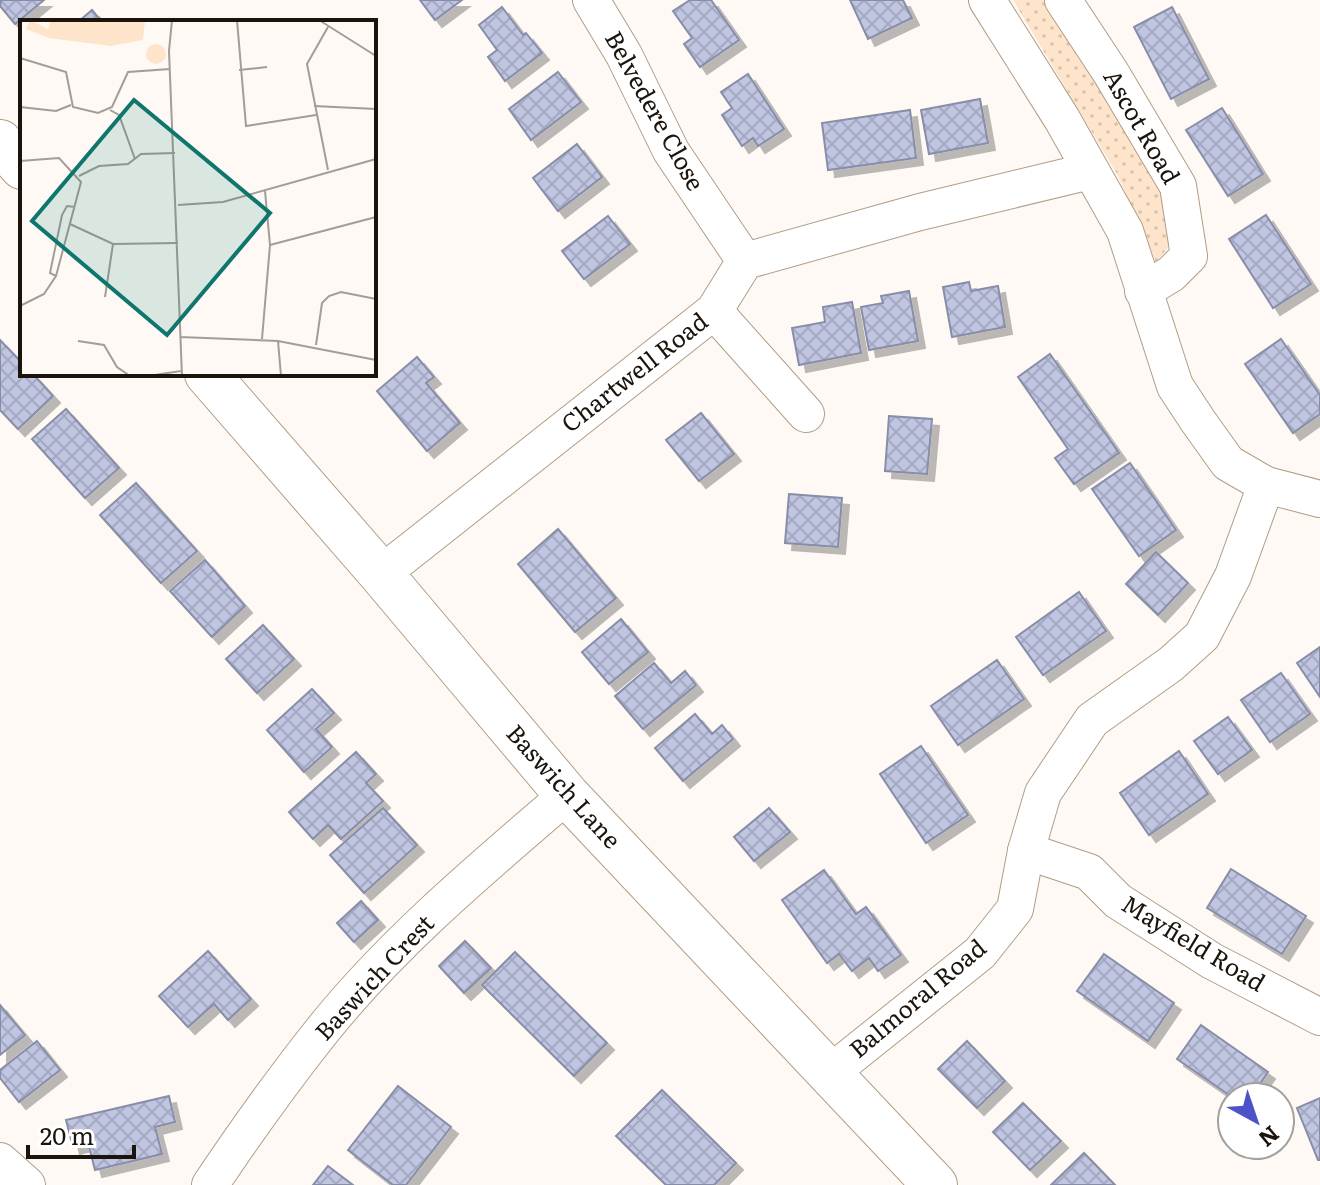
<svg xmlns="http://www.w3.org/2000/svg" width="1320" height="1185" viewBox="0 0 1320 1185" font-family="Literata,serif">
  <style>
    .grass { fill: url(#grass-dots) }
    .building { fill: url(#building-cross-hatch); stroke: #888ea8; stroke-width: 2; filter: url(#shadow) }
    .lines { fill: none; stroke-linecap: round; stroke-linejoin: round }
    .minor-casing { stroke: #b19d87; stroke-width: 38 }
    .tertiary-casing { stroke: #b19d87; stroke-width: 46 }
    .minor { stroke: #fff; stroke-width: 36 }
    .tertiary { stroke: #fff; stroke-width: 44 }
    .labels { text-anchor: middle; stroke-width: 6; stroke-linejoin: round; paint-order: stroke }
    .street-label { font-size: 24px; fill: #1b140c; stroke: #fff }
    .inset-road { fill: none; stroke: #a39d98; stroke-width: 2 }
    .view { fill: #0f766e; fill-opacity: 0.15; stroke: #0f766e; stroke-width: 4 }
    .inset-edge { fill: none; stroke: #1b140c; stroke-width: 4 }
  </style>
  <defs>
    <pattern id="grass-dots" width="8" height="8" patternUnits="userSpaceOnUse" patternTransform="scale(2)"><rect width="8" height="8" fill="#fde4ca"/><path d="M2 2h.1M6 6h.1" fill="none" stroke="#d8c3ac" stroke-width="1.8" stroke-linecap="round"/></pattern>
    <pattern id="building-cross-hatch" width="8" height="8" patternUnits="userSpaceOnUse" patternTransform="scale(2)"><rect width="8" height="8" fill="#c0c6e2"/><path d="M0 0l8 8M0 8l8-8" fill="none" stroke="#a4a9c1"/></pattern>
    <filter id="shadow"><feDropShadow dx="7" dy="7" stdDeviation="0" flood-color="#0004"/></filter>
  </defs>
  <rect width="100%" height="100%" fill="#fef9f5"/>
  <!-- grass -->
  <polygon class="grass" points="1013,0 1051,0 1160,176 1176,238 1156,262 1117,174"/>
  <!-- building -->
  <g class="building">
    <polygon points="1,0 44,0 15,24 0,6"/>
    <polygon points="420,0 462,0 435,20"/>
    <polygon points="690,0 711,0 739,40 700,67 684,44 692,38 673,11"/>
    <polygon points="850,0 903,0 912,18 868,39"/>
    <polygon points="502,7 523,35 526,33 542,53 505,81 488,57 497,50 479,25"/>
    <polygon points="1172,7 1209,79 1171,99 1134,27"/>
    <polygon points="92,10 102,22 78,22"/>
    <polygon points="558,72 581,102 531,140 509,109"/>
    <polygon points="748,74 784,129 758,146 753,138 742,146 722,115 732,108 721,92"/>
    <polygon points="980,99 988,143 929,154 921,110"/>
    <polygon points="1222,108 1263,174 1228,196 1186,130"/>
    <polygon points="910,110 916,158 828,170 822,123"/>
    <polygon points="577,144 602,177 558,211 533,178"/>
    <polygon points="1266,215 1311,284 1273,308 1229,239"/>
    <polygon points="608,216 630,244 584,279 562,251"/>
    <polygon points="969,282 971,291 998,286 1005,327 952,337 943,287"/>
    <polygon points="909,291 918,341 869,350 861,307 883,303 881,296"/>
    <polygon points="852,302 861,353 799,365 792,328 825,322 823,307"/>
    <polygon points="1281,339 1320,395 1320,414 1293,433 1245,364"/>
    <polygon points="0,340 22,363 22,374 33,374 53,396 18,429 0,410"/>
    <polygon points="1050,354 1119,453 1074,484 1055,458 1068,449 1018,377"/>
    <polygon points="417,357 434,377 426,383 460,423 427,451 377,391"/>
    <polygon points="66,409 119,468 85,498 32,439"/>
    <polygon points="701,413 734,454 699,481 666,440"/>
    <polygon points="889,416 932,419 927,474 885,471"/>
    <polygon points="1130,463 1176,530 1139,556 1092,489"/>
    <polygon points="136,483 197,551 161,583 100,515"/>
    <polygon points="789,494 842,498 838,547 785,543"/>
    <polygon points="558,529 616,598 575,632 518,564"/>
    <polygon points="1156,552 1188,583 1158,615 1126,584"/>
    <polygon points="205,560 245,606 212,637 170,591"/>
    <polygon points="1079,592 1106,631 1043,675 1016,637"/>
    <polygon points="621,619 648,652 609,684 582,652"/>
    <polygon points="263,625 294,659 257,693 226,659"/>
    <polygon points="1320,647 1320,697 1297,663"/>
    <polygon points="997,660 1024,699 958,745 931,706"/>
    <polygon points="654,663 671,683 685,671 696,685 643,729 615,696"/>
    <polygon points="1281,673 1310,714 1270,742 1241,700"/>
    <polygon points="312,689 334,713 316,729 332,747 304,772 267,730"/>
    <polygon points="695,714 712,734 722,725 733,739 683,781 655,748"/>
    <polygon points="1228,717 1252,750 1218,774 1194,741"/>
    <polygon points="921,746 968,815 926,843 880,774"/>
    <polygon points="1179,751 1208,794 1149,835 1120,793"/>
    <polygon points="356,752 376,774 366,783 383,801 341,839 328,825 313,839 289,812"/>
    <polygon points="383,808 417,845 364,893 330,855"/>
    <polygon points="769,808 790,832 754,861 734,837"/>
    <polygon points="1231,869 1306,916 1282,954 1207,908"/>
    <polygon points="824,870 856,914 866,907 901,955 878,971 869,958 852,971 839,954 827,963 782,900"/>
    <polygon points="361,901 378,920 354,942 337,923"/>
    <polygon points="465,941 491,968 464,993 439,966"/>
    <polygon points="208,951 251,999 228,1020 214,1004 188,1027 159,996"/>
    <polygon points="515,952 607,1043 574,1076 482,985"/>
    <polygon points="1104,954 1174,1003 1148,1041 1077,991"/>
    <polygon points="0,1005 25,1035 0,1055"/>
    <polygon points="1201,1025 1268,1072 1251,1097 1232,1097 1177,1059"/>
    <polygon points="37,1041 60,1070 19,1102 0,1078 0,1070"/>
    <polygon points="967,1041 1005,1081 977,1108 938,1069"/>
    <polygon points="398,1086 451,1127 406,1185 393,1185 348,1150"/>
    <polygon points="662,1090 736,1163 714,1185 666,1185 616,1136"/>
    <polygon points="169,1096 175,1122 155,1127 162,1154 95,1170 88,1143 73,1147 66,1120"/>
    <polygon points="1320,1098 1320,1160 1318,1160 1297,1108"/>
    <polygon points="1023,1103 1061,1141 1030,1170 993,1132"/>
    <polygon points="1084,1153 1115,1185 1051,1185"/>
    <polygon points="328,1166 353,1185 313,1185"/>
  </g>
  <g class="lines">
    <!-- minor casing -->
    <g class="minor-casing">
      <g id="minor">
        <polyline points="591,0 624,55 671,151 745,261"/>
        <polyline points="987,0 1062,119 1125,231 1175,386 1198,421 1228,463 1266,485 1320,499"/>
        <polyline points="1063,0 1111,73 1178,186 1189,256 1171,274 1143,291"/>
        <polyline points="714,311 806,414"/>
        <polyline points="381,574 714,311 745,261 920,212 1090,171"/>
        <polyline points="1026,851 1089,872 1118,901 1212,961 1320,1017"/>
        <polyline points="830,1073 980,953 1015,909 1026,851 1043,793 1092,720 1171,664 1202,636 1233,576 1266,485"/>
        <polyline points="0,1161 27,1185"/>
        <path d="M 210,1185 C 245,1133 282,1081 321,1032 C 391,944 482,868 567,795"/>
      </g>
    </g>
    <!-- tertiary casing -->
    <g class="tertiary-casing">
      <g id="tertiary">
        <polyline points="0,142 22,167"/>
        <polyline points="207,374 381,574 567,795 935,1185"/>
      </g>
    </g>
    <!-- minor -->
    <use href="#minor" class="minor"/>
    <!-- tertiary -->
    <use href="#tertiary" class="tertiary"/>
  </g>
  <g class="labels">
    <!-- street labels -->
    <g class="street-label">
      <text transform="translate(654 111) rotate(61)" y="8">Belvedere Close</text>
      <text transform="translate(1141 127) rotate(60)" y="8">Ascot Road</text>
      <text transform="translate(635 373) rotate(-38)" y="8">Chartwell Road</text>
      <text transform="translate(563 787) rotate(48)" y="8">Baswich Lane</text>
      <text transform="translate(1193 944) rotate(31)" y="8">Mayfield Road</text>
      <text transform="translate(375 978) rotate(-47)" y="8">Baswich Crest</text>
      <text transform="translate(918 999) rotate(-40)" y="8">Balmoral Road</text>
    </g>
  </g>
  <!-- overview -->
  <g transform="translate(20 20)">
    <rect width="356" height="356" fill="#fef9f5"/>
    <path d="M126 34a10 10 0 1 1 20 0a10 10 0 1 1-20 0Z" fill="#fde4ca"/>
    <path d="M 10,0 L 28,9 L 31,0 L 125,0 L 123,20 L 91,26 L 29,18 L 6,9 Z" fill="#fde4ca"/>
    <path class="inset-road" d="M 152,0 L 149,31 L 162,356M 217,0 L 226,106 L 296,95M 299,0 L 356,36M 308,7 L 287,44 L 308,150M 0,38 L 46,52 L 53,87 L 78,93 L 92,87 L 108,52 L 150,49M 219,50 L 247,47M 294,86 L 356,89M 0,87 L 36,91 L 51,85M 90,90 L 99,95 L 115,139M 0,141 L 39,138 L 61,162 L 36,256 L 24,274 L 0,286M 59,156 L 79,146 L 108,144 L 121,134 L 155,133M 158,185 L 203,182 L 356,139M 50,204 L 93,224 L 158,223M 250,225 L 356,197M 36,256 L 30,253 L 42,195 L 47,186 L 55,187M 85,277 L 93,224M 160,317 L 258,321 L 356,340M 242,319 L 250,225 L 245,171M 58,321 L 84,325 L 97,347 L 110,356M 258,321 L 261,356M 296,325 L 302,283 L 309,276 L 321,272 L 356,279M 128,356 L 161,351"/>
    <path class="view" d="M 114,80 L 250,193 L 147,315 L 12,201 Z"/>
    <rect width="356" height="356" class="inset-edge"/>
  </g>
  <!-- north arrow -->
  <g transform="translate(1256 1121) rotate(140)"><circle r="38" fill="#ffffff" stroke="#a4a19e" stroke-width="2"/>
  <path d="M0-6L14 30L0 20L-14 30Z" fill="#4c53c8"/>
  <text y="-12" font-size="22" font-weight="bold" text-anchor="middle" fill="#1b140c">N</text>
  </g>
  <!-- scale -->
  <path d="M28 1145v12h106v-12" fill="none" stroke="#1b140c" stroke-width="4"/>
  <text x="40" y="1145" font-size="24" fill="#1b140c" stroke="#ffffff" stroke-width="6" paint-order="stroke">20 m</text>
</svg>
